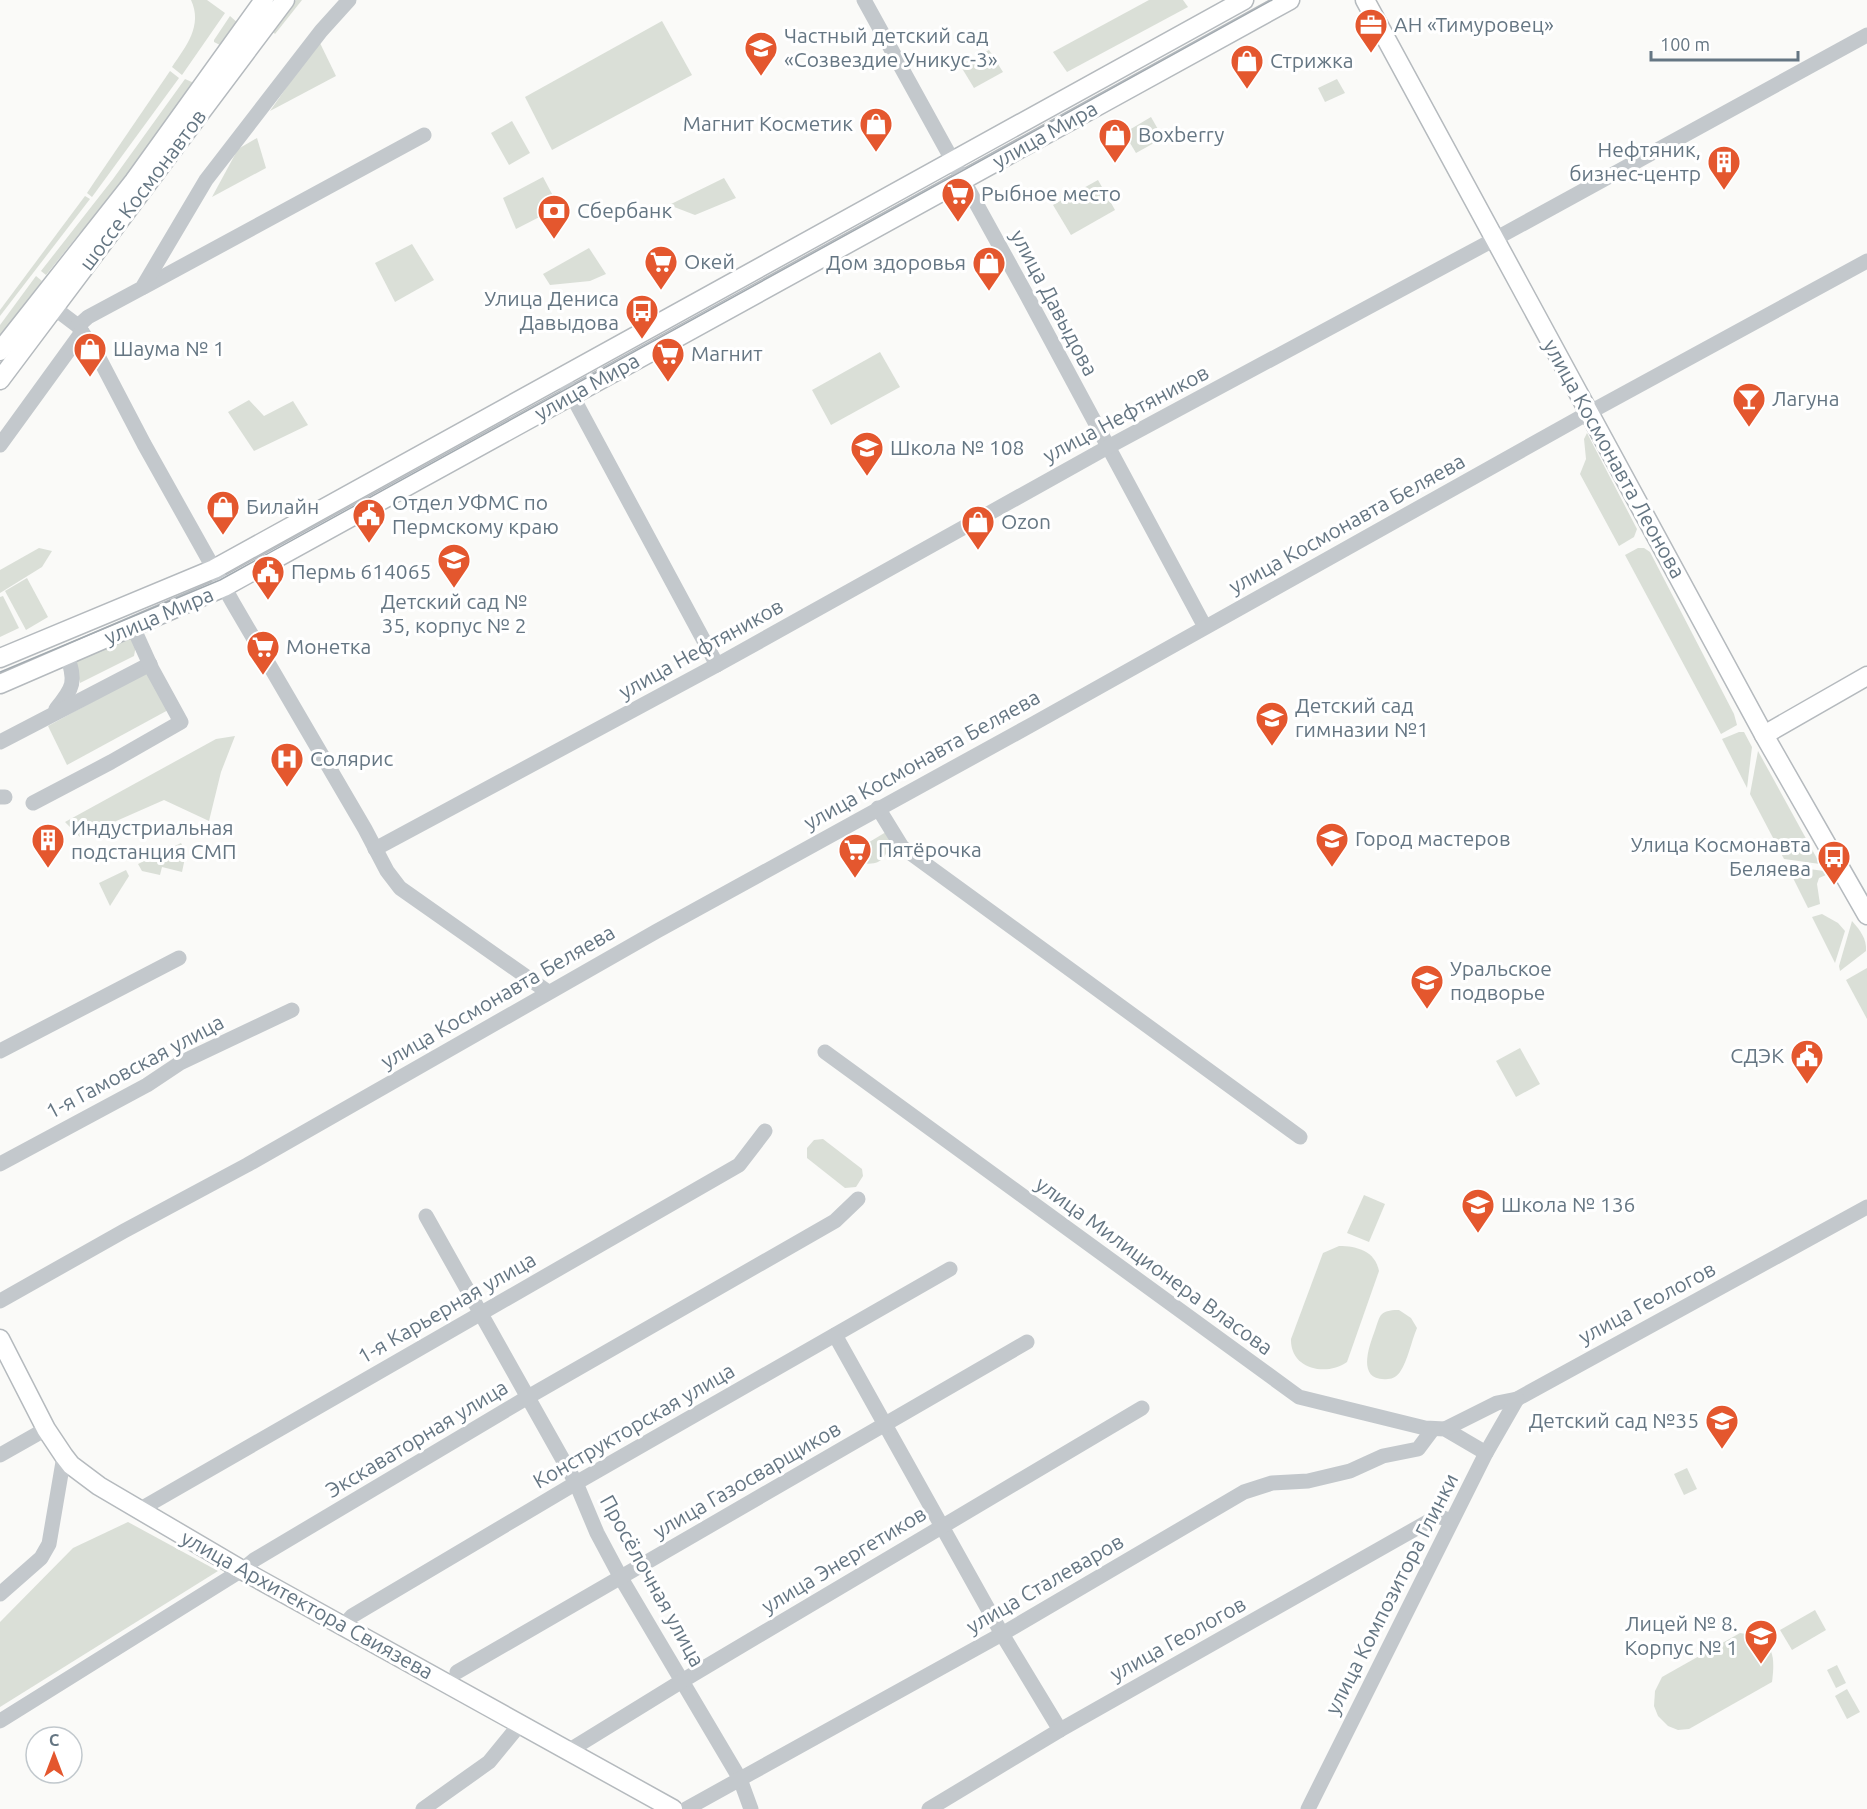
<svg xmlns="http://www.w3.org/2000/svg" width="1867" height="1809" viewBox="0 0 1867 1809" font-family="Ubuntu,sans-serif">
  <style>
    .green { fill: #dadfd7 }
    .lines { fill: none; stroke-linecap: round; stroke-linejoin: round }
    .major-casing { stroke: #b5babe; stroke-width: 21 }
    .minor { stroke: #c3c8cc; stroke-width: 15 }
    .major { stroke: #fff; stroke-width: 18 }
    .tram { stroke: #a2aab0; stroke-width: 1.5 }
    .labels { text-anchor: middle; stroke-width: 6; stroke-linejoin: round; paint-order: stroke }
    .poi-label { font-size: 21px; fill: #657683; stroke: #fff; text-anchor: start }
    .street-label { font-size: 21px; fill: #657683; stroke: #fff }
  </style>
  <rect width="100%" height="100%" fill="#fafaf8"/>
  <!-- green -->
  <g class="green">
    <path d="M 191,0 L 207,0 L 225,13 L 182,75 L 172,67 C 186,46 203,26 191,0 Z"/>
    <polygon points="296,0 302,0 275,34 272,31"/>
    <polygon points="1149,0 1183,0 1188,7 1067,72 1053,52"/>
    <polygon points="230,16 239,24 220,45 214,42 214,40"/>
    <polygon points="662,21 692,75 552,150 525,97"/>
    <polygon points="319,41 336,76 270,111"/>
    <polygon points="989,50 1003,72 974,88 960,65"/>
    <polygon points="170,71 179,78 92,197 87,193 95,181"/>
    <polygon points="185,79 194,83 117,193 79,234 46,275 41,271 113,179"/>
    <polygon points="1337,79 1345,93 1325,102 1318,88"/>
    <polygon points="1151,117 1163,138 1136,153 1124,133"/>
    <polygon points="512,121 530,153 509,165 491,133"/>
    <polygon points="257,138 266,168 212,197 238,149"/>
    <polygon points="543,177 559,207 516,229 503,198"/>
    <polygon points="724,178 736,198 695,215 669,205"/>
    <polygon points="1098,180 1115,210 1071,235 1053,205"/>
    <polygon points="85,196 90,199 0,316 0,310"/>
    <polygon points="412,244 434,280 395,302 375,263"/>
    <polygon points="589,248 606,274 590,281 550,285 543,274"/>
    <polygon points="36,276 42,281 0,339 0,325"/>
    <polygon points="880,352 900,387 831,425 812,390"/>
    <polygon points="249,400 264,416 293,401 308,425 254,451 228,412"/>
    <polygon points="1587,433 1637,529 1634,537 1619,546 1580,474 1586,459 1584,439"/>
    <polygon points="39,548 52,551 42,567 0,593 0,570"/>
    <polygon points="1638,548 1644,548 1650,552 1734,714 1737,725 1721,734 1625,555"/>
    <polygon points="27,578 48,617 26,630 5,591"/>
    <polygon points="3,596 19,628 0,637 0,597"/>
    <polygon points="133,635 136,645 134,656 80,683 74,660"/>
    <polygon points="149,671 170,709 67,765 48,726"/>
    <polygon points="1739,732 1744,732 1752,747 1747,788 1722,739"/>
    <polygon points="235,736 221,772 209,821 164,800 80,837 65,822 216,739"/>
    <polygon points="1758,751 1820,864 1784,859 1750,794"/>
    <path d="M 886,832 L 889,836 C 889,858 880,868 857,862 L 851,853 Z"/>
    <polygon points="181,843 186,853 182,872 162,867 160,875 142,871 138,864"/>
    <polygon points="1787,866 1824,871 1826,875 1819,878 1817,884 1820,904 1808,908"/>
    <polygon points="126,870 129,876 110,906 99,883"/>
    <polygon points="1822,914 1838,923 1845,931 1835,963 1812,917"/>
    <path d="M 1852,921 C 1860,930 1867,939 1866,951 L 1840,971 L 1839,966 Z"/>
    <polygon points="1867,968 1867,1019 1846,980"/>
    <polygon points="1520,1048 1540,1084 1516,1097 1496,1061"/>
    <polygon points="823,1139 862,1169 863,1176 856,1187 845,1188 807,1158 807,1148 814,1140"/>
    <polygon points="1364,1195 1385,1204 1369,1242 1347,1233"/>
    <path d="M 1339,1246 C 1357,1246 1375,1251 1379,1271 L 1347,1362 C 1326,1377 1290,1369 1291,1339 L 1323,1253 Z"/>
    <path d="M 1399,1310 L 1411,1318 L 1417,1328 C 1411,1342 1408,1360 1400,1372 C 1397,1376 1393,1379 1388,1379 C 1357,1382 1368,1349 1374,1333 C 1376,1328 1378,1319 1381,1315 C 1386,1310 1393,1310 1399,1310 Z"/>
    <polygon points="1687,1468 1697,1489 1684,1495 1674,1474"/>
    <polygon points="128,1522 218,1571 0,1707 0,1622 73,1548"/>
    <polygon points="1815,1610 1826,1630 1792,1650 1780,1630"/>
    <path d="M 1740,1633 C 1772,1638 1776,1652 1772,1682 L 1689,1729 L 1678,1730 L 1668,1726 L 1658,1716 L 1654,1706 L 1655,1691 L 1662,1677 Z"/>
    <polygon points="1837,1665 1846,1683 1836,1688 1827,1670"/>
    <polygon points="1847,1689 1860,1712 1847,1719 1835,1696"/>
  </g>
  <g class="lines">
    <!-- major casing -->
    <g class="major-casing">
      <g id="major">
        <polyline points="1365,0 1764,735 1867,915"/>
        <polyline points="0,351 134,181 264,0"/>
        <polyline points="0,380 285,0"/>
        <polyline points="0,658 214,569 1244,0"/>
        <polyline points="0,684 224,587 1290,0"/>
        <polyline points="1764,735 1867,676"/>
        <polyline points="0,1339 46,1429 64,1456 71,1465 99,1486 242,1570 673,1809"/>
      </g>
    </g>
    <!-- minor -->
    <g class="minor">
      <polyline points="864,0 1025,292 1205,627"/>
      <polyline points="144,287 424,135"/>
      <polyline points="45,301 78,326 98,356 144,444 233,603 365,829 387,871 400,888 548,992"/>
      <polyline points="78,326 88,317 142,288 206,180 321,31 349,0"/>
      <polyline points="562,377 717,665"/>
      <polyline points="0,445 82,332"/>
      <path d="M 56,709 C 74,687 76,682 67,655"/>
      <polyline points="0,742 150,664"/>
      <polyline points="0,797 5,797"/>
      <polyline points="33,803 111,762 181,722 152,669 133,627"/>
      <polyline points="878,808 902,847 1300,1137"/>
      <polyline points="375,849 717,665 1108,447 1495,239 1867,35"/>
      <polyline points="0,1051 179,958"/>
      <polyline points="825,1052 1299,1397 1425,1428 1445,1429 1486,1453"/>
      <polyline points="0,1164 147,1085 180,1063 292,1010"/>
      <polyline points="426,1216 576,1483 597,1533 621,1578 740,1779 751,1809"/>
      <polyline points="0,1301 124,1231 247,1165 657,931 1033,724 1581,417 1867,261"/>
      <polyline points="835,1335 1002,1634 1060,1730"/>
      <polyline points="1445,1429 1497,1403 1517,1399 1867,1207"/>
      <polyline points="0,1455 46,1429"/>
      <polyline points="139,1510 739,1165 765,1131"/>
      <polyline points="0,1594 41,1558 49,1544 64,1456"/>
      <polyline points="343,1626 352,1616 576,1483 950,1269"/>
      <polyline points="457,1672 1027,1342"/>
      <polyline points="0,1721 242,1570 254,1560 528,1397 835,1221 858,1199"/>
      <polyline points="570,1750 682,1681 1142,1408"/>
      <polyline points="423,1809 489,1762 521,1723"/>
      <polyline points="686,1809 1002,1634 1244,1492 1272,1483 1308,1481 1350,1471 1383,1456 1418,1449 1433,1429"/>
      <polyline points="929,1809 1060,1730 1438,1516 1451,1521"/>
      <polyline points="1308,1809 1486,1453 1517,1399"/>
    </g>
    <!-- major -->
    <use href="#major" class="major"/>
    <!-- tram -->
    <polyline class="tram" points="0,672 220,580 1272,0"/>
  </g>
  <!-- icons -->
  <defs>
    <g id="office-pin" transform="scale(1.725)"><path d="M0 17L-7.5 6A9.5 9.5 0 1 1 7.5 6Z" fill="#e4572e" stroke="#fff"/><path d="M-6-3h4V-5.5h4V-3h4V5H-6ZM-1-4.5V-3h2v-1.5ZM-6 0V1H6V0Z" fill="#fff"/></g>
    <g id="school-pin" transform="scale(1.725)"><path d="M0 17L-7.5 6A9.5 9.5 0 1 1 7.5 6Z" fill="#e4572e" stroke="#fff"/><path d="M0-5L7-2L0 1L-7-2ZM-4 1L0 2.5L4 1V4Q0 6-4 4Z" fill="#fff"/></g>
    <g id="shop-pin" transform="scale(1.725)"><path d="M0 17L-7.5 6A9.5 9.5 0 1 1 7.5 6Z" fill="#e4572e" stroke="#fff"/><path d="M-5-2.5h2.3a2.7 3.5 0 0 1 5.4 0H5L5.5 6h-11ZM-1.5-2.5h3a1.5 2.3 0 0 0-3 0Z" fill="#fff"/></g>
    <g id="building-pin" transform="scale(1.725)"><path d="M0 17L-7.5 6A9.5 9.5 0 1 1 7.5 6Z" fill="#e4572e" stroke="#fff"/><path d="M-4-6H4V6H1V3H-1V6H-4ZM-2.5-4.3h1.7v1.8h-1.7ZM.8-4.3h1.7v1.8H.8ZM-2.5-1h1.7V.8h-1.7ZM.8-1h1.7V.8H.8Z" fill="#fff"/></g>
    <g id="supermarket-pin" transform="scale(1.725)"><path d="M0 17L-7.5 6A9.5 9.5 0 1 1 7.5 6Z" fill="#e4572e" stroke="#fff"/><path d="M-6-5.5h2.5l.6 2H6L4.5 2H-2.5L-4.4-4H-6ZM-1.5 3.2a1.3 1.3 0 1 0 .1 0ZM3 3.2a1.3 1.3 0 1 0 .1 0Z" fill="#fff"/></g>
    <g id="bank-pin" transform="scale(1.725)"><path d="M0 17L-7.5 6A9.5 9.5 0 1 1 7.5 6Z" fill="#e4572e" stroke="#fff"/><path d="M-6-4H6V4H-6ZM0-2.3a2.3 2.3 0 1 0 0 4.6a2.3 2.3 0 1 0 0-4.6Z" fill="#fff"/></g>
    <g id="bus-pin" transform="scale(1.725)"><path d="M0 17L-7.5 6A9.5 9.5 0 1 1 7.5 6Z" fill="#e4572e" stroke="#fff"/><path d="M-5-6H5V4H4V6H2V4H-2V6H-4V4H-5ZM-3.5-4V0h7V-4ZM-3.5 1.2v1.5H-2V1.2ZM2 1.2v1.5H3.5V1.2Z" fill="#fff"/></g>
    <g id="bar-pin" transform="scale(1.725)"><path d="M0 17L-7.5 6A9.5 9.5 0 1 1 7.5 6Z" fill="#e4572e" stroke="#fff"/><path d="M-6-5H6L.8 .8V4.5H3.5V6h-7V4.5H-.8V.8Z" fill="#fff"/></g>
    <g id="civic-pin" transform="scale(1.725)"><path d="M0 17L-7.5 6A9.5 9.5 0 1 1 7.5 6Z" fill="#e4572e" stroke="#fff"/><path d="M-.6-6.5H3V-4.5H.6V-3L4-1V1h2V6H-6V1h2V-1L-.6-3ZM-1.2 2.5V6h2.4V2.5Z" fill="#fff"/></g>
    <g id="hospital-pin" transform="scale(1.725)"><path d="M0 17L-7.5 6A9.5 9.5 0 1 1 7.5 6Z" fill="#e4572e" stroke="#fff"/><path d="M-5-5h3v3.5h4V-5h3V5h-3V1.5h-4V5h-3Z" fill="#fff"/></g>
  </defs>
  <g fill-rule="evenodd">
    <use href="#office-pin" x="1371" y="25"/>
    <use href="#school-pin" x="761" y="48"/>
    <use href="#shop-pin" x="1247" y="61"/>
    <use href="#shop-pin" x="876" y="124"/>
    <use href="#shop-pin" x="1115" y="135"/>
    <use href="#building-pin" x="1724" y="162"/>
    <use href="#supermarket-pin" x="958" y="194"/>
    <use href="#bank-pin" x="554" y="211"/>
    <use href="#supermarket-pin" x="661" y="262"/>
    <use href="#shop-pin" x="989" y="263"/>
    <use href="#bus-pin" x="642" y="311"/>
    <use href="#shop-pin" x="90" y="349"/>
    <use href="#supermarket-pin" x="668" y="354"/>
    <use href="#bar-pin" x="1749" y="399"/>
    <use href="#school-pin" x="867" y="448"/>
    <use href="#shop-pin" x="223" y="507"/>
    <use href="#civic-pin" x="369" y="515"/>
    <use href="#shop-pin" x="978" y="522"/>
    <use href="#school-pin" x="454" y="560"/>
    <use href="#civic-pin" x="268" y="572"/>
    <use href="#supermarket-pin" x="263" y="647"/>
    <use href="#school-pin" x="1272" y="718"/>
    <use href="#hospital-pin" x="287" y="759"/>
    <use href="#school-pin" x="1332" y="839"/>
    <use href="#building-pin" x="48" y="840"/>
    <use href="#supermarket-pin" x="855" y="850"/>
    <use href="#bus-pin" x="1834" y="857"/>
    <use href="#school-pin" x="1427" y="981"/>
    <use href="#civic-pin" x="1807" y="1056"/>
    <use href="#school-pin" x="1478" y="1205"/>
    <use href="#school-pin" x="1722" y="1421"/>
    <use href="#school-pin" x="1761" y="1636"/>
  </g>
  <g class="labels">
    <!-- poi labels -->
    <g class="poi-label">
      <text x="1394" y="32">АН «Тимуровец»</text>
      <text x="784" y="43">Частный детский сад<tspan x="784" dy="24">«Созвездие Уникус-3»</tspan></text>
      <text x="1270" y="68">Стрижка</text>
      <text x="853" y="131" text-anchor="end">Магнит Косметик</text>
      <text x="1138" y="142">Boxberry</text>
      <text x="1701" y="157" text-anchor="end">Нефтяник,<tspan x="1701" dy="24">бизнес-центр</tspan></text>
      <text x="981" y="201">Рыбное место</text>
      <text x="577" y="218">Сбербанк</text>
      <text x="684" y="269">Окей</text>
      <text x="966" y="270" text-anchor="end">Дом здоровья</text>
      <text x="619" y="306" text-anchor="end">Улица Дениса<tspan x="619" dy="24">Давыдова</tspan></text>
      <text x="113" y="356">Шаума № 1</text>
      <text x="691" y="361">Магнит</text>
      <text x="1772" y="406">Лагуна</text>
      <text x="890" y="455">Школа № 108</text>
      <text x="392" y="510">Отдел УФМС по<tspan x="392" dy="24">Пермскому краю</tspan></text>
      <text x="246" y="514">Билайн</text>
      <text x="1001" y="529">Ozon</text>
      <text x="291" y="579">Пермь 614065</text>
      <text x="454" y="609" text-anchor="middle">Детский сад №<tspan x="454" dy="24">35, корпус № 2</tspan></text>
      <text x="286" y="654">Монетка</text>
      <text x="1295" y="713">Детский сад<tspan x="1295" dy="24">гимназии №1</tspan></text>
      <text x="310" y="766">Солярис</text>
      <text x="71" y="835">Индустриальная<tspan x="71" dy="24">подстанция СМП</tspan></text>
      <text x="1355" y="846">Город мастеров</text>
      <text x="1811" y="852" text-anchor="end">Улица Космонавта<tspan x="1811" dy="24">Беляева</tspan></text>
      <text x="878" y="857">Пятёрочка</text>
      <text x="1450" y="976">Уральское<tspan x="1450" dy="24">подворье</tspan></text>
      <text x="1784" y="1063" text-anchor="end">СДЭК</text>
      <text x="1501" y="1212">Школа № 136</text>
      <text x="1699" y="1428" text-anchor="end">Детский сад №35</text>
      <text x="1738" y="1631" text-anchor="end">Лицей № 8.<tspan x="1738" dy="24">Корпус № 1</tspan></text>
    </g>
    <!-- street labels -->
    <g class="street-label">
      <text transform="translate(1045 135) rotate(-29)" y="7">улица Мира</text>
      <text transform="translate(143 190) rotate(-53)" y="7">шоссе Космонавтов</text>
      <text transform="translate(1054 303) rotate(62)" y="7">улица Давыдова</text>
      <text transform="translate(587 387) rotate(-29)" y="7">улица Мира</text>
      <text transform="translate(1126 414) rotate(-28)" y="7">улица Нефтяников</text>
      <text transform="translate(1614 459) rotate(61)" y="7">улица Космонавта Леонова</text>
      <text transform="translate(1347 524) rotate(-29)" y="7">улица Космонавта Беляева</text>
      <text transform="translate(159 616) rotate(-23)" y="7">улица Мира</text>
      <text transform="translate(701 649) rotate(-29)" y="7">улица Нефтяников</text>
      <text transform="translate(922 760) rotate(-29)" y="7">улица Космонавта Беляева</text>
      <text transform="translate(498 997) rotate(-30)" y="7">улица Космонавта Беляева</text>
      <text transform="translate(135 1067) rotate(-28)" y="7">1-я Гамовская улица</text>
      <text transform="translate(1154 1266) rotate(36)" y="7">улица Милиционера Власова</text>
      <text transform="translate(1647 1303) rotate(-28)" y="7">улица Геологов</text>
      <text transform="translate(447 1308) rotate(-30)" y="7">1-я Карьерная улица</text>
      <text transform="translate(634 1426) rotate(-30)" y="7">Конструкторская улица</text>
      <text transform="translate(417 1439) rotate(-31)" y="7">Экскаваторная улица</text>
      <text transform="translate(747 1480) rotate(-30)" y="7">улица Газосварщиков</text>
      <text transform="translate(844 1560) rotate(-31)" y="7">улица Энергетиков</text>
      <text transform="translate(652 1581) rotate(61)" y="7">Просёлочная улица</text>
      <text transform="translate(1045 1584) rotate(-30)" y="7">улица Сталеваров</text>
      <text transform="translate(1392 1594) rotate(-63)" y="7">улица Композитора Глинки</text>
      <text transform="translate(307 1605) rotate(29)" y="7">улица Архитектора Свиязева</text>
      <text transform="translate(1178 1639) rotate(-29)" y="7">улица Геологов</text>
    </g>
  </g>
  <!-- north arrow -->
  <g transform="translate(54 1755)"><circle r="28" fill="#ffffff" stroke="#c1c8cd" stroke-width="1.5"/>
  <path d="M0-4.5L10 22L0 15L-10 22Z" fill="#e4572e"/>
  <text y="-9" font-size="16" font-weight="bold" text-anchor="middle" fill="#657683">С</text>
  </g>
  <!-- scale -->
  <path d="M1651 51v9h147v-9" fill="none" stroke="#657683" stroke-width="3"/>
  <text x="1660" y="51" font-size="18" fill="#657683" stroke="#ffffff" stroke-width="4.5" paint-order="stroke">100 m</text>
</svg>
